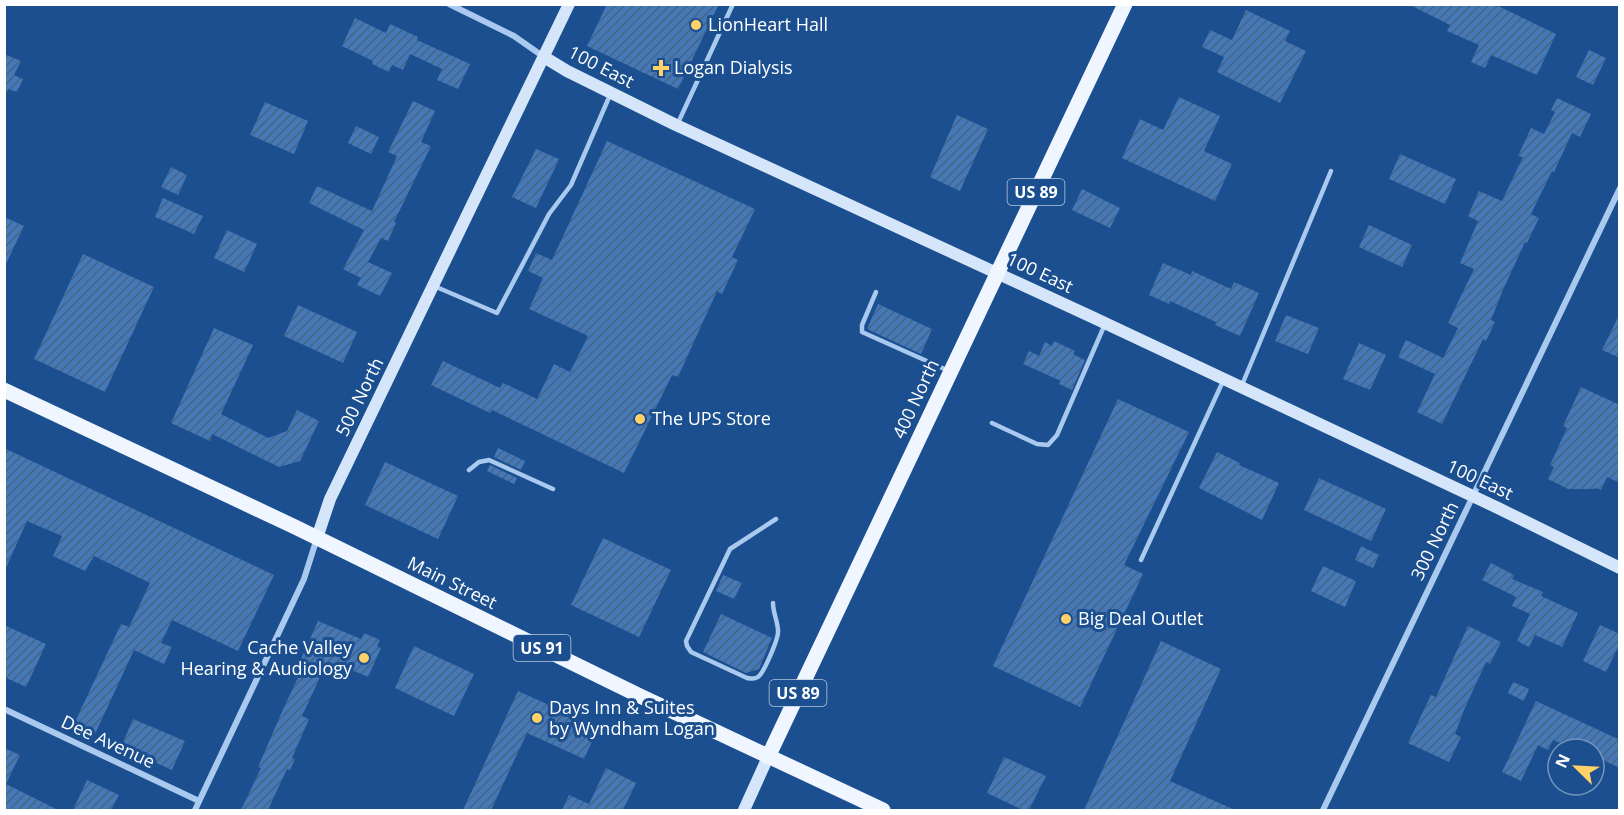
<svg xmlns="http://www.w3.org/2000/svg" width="1624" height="815" viewBox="0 0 1624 815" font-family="'Open Sans',sans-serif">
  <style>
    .building { fill: url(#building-hatch) }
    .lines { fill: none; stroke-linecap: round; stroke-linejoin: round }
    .lane { stroke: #a9c9ee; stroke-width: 4.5 }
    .street { stroke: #a9c9ee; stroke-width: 6 }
    .secondary { stroke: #d6e6fa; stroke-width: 12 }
    .primary { stroke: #f0f6ff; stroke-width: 15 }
    .poi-dot { fill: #ffd166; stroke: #1b4f8f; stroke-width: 2 }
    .labels { text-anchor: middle; stroke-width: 6; stroke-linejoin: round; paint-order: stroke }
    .shield { fill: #1b4f8f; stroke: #bbcadd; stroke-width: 1.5 }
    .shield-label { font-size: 16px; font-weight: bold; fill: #fff }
    .poi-label { font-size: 18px; fill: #fff; stroke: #1b4f8f; text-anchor: start }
    .street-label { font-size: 18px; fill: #fff; stroke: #1b4f8f }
  </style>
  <defs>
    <pattern id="building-hatch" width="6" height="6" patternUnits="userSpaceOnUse" patternTransform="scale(1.5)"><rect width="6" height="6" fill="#4478b7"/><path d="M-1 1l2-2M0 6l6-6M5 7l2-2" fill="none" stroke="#486282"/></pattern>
  </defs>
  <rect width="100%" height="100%" fill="#1b4f8f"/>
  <!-- building -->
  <g class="building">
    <polygon points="607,4 719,4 678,89 587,46"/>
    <polygon points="1408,4 1494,4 1556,34 1537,75 1491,55 1485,68 1471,62 1479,45 1447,31 1450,25"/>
    <polygon points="1246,10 1290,31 1285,41 1306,51 1280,103 1217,72 1224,57 1202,47 1210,30 1232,40"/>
    <polygon points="355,18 386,33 390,24 418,37 417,40 470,64 458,89 437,80 442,69 410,54 403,70 392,65 389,72 372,64 373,61 342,46"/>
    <polygon points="1589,50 1606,58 1593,85 1576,77"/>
    <polygon points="4,54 21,61 14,75 23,79 17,92 8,89 4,97"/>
    <polygon points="1179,97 1220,116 1204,151 1232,164 1215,201 1122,158 1140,119 1163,130"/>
    <polygon points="1557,98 1591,114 1580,137 1572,133 1554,172 1552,171 1531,214 1539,218 1527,243 1525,242 1502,292 1491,320 1495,322 1486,341 1483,339 1442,424 1417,412 1435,374 1398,357 1406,340 1443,358 1458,328 1448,323 1474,269 1460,263 1478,221 1468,216 1479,191 1502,201 1523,157 1518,156 1531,128 1544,134 1555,112 1551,110"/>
    <polygon points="413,101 435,111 421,142 431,146 394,222 396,223 388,241 381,238 368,262 392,273 380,296 357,285 361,278 343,269 364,230 309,203 317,186 372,211 397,156 388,152"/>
    <polygon points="265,102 308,121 294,154 250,135"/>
    <polygon points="957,115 988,129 960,191 930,177"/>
    <polygon points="356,126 379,137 371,154 348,143"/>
    <polygon points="607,141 755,209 732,257 738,260 722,294 717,291 678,377 672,375 624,473 492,410 490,413 431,385 443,361 500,388 503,383 537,399 554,364 570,372 588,336 529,309 543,278 528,271 536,253 552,260"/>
    <polygon points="536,149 559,159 536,208 512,197"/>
    <polygon points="1400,154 1456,179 1445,204 1389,179"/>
    <polygon points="171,167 187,175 178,195 161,187"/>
    <polygon points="1082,189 1120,208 1110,228 1072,210"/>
    <polygon points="163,198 203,216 194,234 155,217"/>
    <polygon points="4,217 24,226 4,268"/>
    <polygon points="1369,225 1412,245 1402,267 1359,247"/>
    <polygon points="227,230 257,244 244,272 214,258"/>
    <polygon points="83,254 154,287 105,392 34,359"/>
    <polygon points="1163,263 1191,275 1192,271 1231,289 1234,282 1259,293 1240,336 1215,325 1216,322 1170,301 1169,304 1149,295"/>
    <polygon points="878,304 932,329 921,354 867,329"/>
    <polygon points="298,305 357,332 343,363 284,336"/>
    <polygon points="1620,313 1620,358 1602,350"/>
    <polygon points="1286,315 1319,328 1308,354 1275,341"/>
    <polygon points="214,328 253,345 221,414 268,438 287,431 297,410 319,421 300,461 279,467 212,434 210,441 171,423"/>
    <polygon points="1054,341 1075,351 1073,354 1085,360 1072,390 1059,384 1061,381 1023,364 1029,351 1039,356 1045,342 1052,346"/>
    <polygon points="1359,343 1386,355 1370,390 1343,379"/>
    <polygon points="1581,387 1620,405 1620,483 1607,477 1601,490 1595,488 1594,489 1568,489 1548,479 1554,467 1550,465 1567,428 1563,426"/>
    <polygon points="1118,399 1189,432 1124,565 1143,574 1080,707 993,666"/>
    <polygon points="4,448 274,575 238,651 172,620 161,643 172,647 164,664 134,650 95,734 74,724 121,624 129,627 150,583 94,556 85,571 53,556 62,536 27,521 4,572"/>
    <polygon points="498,448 525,461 521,470 494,457"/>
    <polygon points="1217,452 1240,463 1239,465 1279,483 1262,520 1199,488"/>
    <polygon points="385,462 458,496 438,539 365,505"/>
    <polygon points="490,465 517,478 514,484 487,471"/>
    <polygon points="1319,478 1386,509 1371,541 1304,510"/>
    <polygon points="603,538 671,570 639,637 571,605"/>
    <polygon points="1361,546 1379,555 1373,568 1355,560"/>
    <polygon points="1491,563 1514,575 1512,579 1543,592 1541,596 1578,613 1562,647 1535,635 1529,647 1517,641 1530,614 1512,606 1516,597 1482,580"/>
    <polygon points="1323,566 1356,581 1345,607 1311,591"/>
    <polygon points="723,575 742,583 734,599 716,591"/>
    <polygon points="721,614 772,638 759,669 746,673 703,652"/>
    <polygon points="318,621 361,639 364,633 380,640 377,646 381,648 368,677 338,664 333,676 323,671 302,716 309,719 292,758 295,759 290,770 287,769 268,810 241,810 261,768 258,767 284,707 305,663 300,661"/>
    <polygon points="4,625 46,644 26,687 4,677"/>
    <polygon points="1600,625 1620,634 1620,643 1606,672 1583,661"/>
    <polygon points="1468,626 1501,642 1490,664 1486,662 1464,710 1455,734 1461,737 1449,762 1408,743 1431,695 1436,697"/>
    <polygon points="1161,641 1221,669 1170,781 1235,810 1084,810"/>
    <polygon points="414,646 474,674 454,716 395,688"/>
    <polygon points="1513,682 1529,689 1524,701 1508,693"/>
    <polygon points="518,691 549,705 548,708 597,730 584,759 527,733 491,810 463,810"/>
    <polygon points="1536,701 1620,740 1620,768 1594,756 1594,749 1575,749 1553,740 1548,750 1538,745 1521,781 1502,772"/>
    <polygon points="133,719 185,741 172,770 121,747"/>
    <polygon points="4,748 20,755 6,784 58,810 4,810"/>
    <polygon points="1004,757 1046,776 1029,810 1023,810 987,793"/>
    <polygon points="606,768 636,783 623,810 562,810 569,795 589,804"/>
    <polygon points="87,780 119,795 111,810 73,810"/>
  </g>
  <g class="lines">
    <!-- lane -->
    <g class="lane">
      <polyline points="678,123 733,4"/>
      <polyline points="434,286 497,313 549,214 571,185 610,95"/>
      <polyline points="876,292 862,325 862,332 949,371"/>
      <polyline points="1242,385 1331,171"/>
      <polyline points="992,423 1037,444 1048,445 1057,435 1105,324"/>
      <polyline points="469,470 479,462 489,460 553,489"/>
      <polyline points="1141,560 1224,379"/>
      <path d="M 773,603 C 773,613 778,622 778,631 C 779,638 765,669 760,675 C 757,679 752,679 747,678 L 691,652 L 687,646 L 686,641 L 730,549 L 776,519"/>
    </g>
    <!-- street -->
    <g class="street">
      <polyline points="449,4 514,36 544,57"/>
      <polyline points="4,709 199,801"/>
      <polyline points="195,810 304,579 317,538"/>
      <polyline points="1323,810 1620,188"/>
    </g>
    <!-- secondary -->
    <g class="secondary">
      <polyline points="544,57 567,71 676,125 1092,317 1498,508 1620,568"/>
      <polyline points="317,538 330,499 569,4"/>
      <polyline points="744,810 768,757"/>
    </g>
    <!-- primary -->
    <g class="primary">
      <polyline points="4,390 293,526 640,696 883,810"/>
      <polyline points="768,757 1125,4"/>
    </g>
  </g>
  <!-- markers -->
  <g class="poi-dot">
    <circle cx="696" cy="25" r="6"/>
    <path d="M658 59h6v6h6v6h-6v6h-6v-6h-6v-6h6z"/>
    <circle cx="640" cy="419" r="6"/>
    <circle cx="1066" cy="619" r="6"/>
    <circle cx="364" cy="658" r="6"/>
    <circle cx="537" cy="718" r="6"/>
  </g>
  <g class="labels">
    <!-- shield labels -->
    <g class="shield">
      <rect x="1007.5" y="179" width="57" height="26" rx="4.5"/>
      <rect x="513.5" y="635" width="57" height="26" rx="4.5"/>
      <rect x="769.5" y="680" width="57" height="26" rx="4.5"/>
    </g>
    <g class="shield-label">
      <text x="1036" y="198">US 89</text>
      <text x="542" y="654">US 91</text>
      <text x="798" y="699">US 89</text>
    </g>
    <!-- poi labels -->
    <g class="poi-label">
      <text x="708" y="31">LionHeart Hall</text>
      <text x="674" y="74">Logan Dialysis</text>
      <text x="652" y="425">The UPS Store</text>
      <text x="1078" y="625">Big Deal Outlet</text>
      <text x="352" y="654" text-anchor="end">Cache Valley<tspan x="352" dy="21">Hearing &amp; Audiology</tspan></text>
      <text x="549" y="714">Days Inn &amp; Suites<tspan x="549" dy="21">by Wyndham Logan</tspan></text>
    </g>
    <!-- street labels -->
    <g class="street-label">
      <text transform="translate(601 67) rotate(27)" y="6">100 East</text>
      <text transform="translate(1040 273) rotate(25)" y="6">100 East</text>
      <text transform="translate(360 397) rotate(-64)" y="6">500 North</text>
      <text transform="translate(916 399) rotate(-65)" y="6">400 North</text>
      <text transform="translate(1480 480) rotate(25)" y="6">100 East</text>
      <text transform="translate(1435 541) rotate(-64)" y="6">300 North</text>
      <text transform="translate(452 583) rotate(26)" y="6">Main Street</text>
      <text transform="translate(108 742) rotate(25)" y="6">Dee Avenue</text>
    </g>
  </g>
  <!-- border -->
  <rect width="1624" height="815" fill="none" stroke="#ffffff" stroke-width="12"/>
  <!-- north arrow -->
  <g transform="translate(1576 767) rotate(294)"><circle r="28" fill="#1b4f8f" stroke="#7695bc" stroke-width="1.5"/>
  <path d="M0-4.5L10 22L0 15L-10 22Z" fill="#ffd166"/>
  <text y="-9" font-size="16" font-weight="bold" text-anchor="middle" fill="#ffffff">N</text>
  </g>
</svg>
